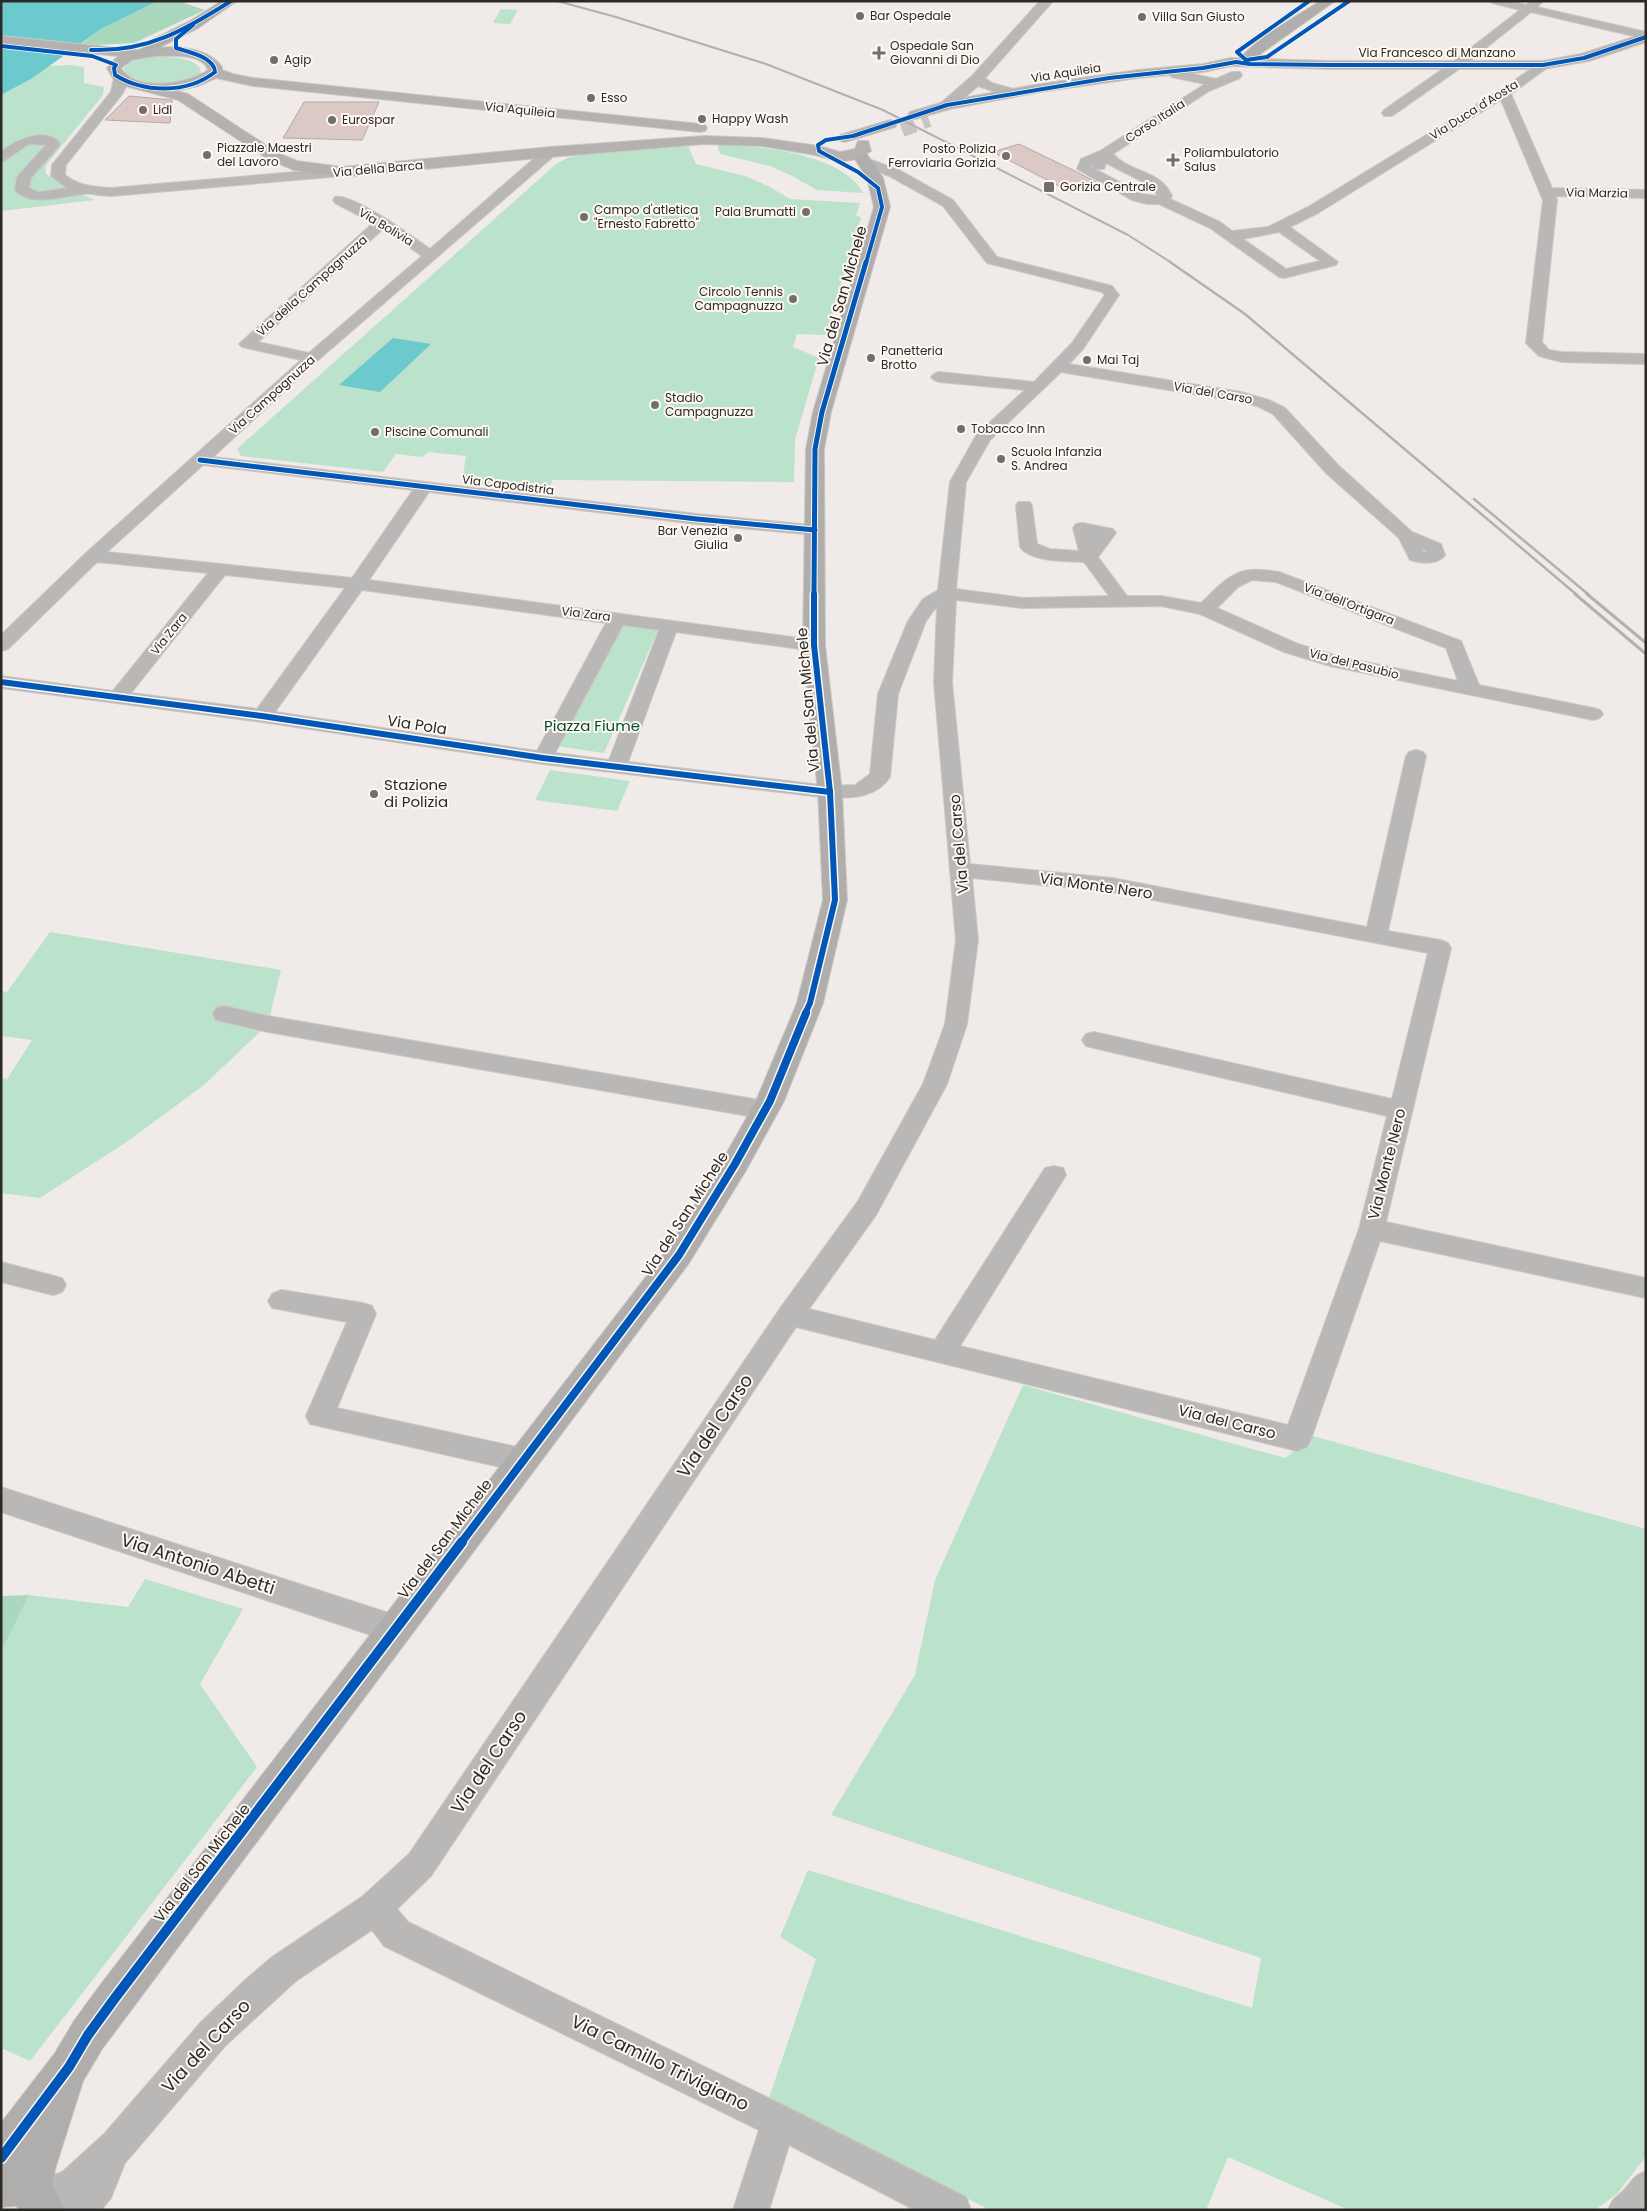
<svg xmlns="http://www.w3.org/2000/svg" width="1647" height="2211" viewBox="0 0 1647 2211" font-family="Poppins,sans-serif">
  <style>
    .green { fill: #bbe2ca }
    .forest { fill: #a9d8bd }
    .water { fill: #6cc9ce }
    .building { fill: #dcc8c5; stroke: #b0abaa }
    .lines { fill: none; stroke-linecap: round; stroke-linejoin: round }
    .primary-tunnel { stroke: #c9c4c1; stroke-width: 14; stroke-dasharray: 14 8; stroke-linecap: butt }
    .minor-casing { stroke: #ccc8c6; stroke-width: 2 }
    .tertiary-casing { stroke: #ccc8c6; stroke-width: 2 }
    .secondary-casing { stroke: #ccc8c6; stroke-width: 2 }
    .primary-casing { stroke: #ccc8c6; stroke-width: 2 }
    .minor { fill: #bab8b7; fill-rule: evenodd }
    .tertiary { fill: #bab8b7; fill-rule: evenodd }
    .secondary { fill: #afaeac; fill-rule: evenodd }
    .primary { fill: #b4b1af; fill-rule: evenodd }
    .rail-far2 { stroke: #b3b0af; stroke-width: 2 }
    .rail-far1 { stroke: #b3b0af; stroke-width: 2.5 }
    .rail { stroke: #b3b0af; stroke-width: 3 }
    .cycleway-far4-casing { stroke: #fff8f2; stroke-width: 5.5 }
    .cycleway-far3-casing { stroke: #fff8f2; stroke-width: 7 }
    .cycleway-far2-casing { stroke: #fff8f2; stroke-width: 9 }
    .cycleway-far1-casing { stroke: #fff8f2; stroke-width: 11 }
    .cycleway-casing { stroke: #fff8f2; stroke-width: 13 }
    .cycleway-far4 { stroke: #0057b8; stroke-width: 4 }
    .cycleway-far3 { stroke: #0057b8; stroke-width: 5 }
    .cycleway-far2 { stroke: #0057b8; stroke-width: 6 }
    .cycleway-far1 { stroke: #0057b8; stroke-width: 8 }
    .cycleway { stroke: #0057b8; stroke-width: 10 }
    .poi-dot { fill: #716e6b; stroke: #fff8f2; stroke-width: 2 }
    .labels { text-anchor: middle; stroke-width: 4; stroke-linejoin: round; paint-order: stroke }
    .far-poi-label { font-size: 12px; fill: #2c2a27; stroke: #fff8f2; text-anchor: start }
    .far-street-label { font-size: 12px; fill: #2c2a27; stroke: #fff8f2 }
    .street-label { font-size: 15px; fill: #2c2a27; stroke: #fff8f2 }
    .park-label { font-size: 15px; fill: #014e30; stroke: #fff8f2 }
    .poi-label { font-size: 15px; fill: #2c2a27; stroke: #fff8f2; text-anchor: start }
    .near-street-label { font-size: 18px; fill: #2c2a27; stroke: #fff8f2 }
  </style>
  <rect width="100%" height="100%" fill="#f0ebe8"/>
  <!-- green -->
  <g class="green">
    <polygon points="501,9 518,10 510,24 493,23"/>
    <path d="M 154,57 C 166,57 200,56 201,73 C 187,88 141,87 125,73 L 124,68 L 131,61 Z"/>
    <polygon points="71,65 84,67 84,83 104,87 103,95 51,159 45,167 46,174 69,189 95,200 1,211 1,95 31,79 48,66"/>
    <path d="M 717,144 C 758,146 842,153 863,193 L 817,190 L 792,176 L 770,166 L 720,154 Z"/>
    <polygon points="688,146 696,164 745,176 770,187 790,199 860,203 856,216 861,217 826,335 797,334 793,347 819,358 795,440 794,482 552,480 550,492 462,482 466,456 429,452 422,457 396,454 383,472 241,456 237,449 556,164 567,158 579,155"/>
    <polygon points="623,623 659,628 604,753 556,746"/>
    <polygon points="550,770 630,781 617,811 535,800"/>
    <polygon points="50,932 281,970 268,1024 204,1085 128,1141 40,1198 1,1193 1,1078 6,1079 6,1081 32,1040 1,1036 1,991 7,992"/>
    <polygon points="1023,1385 1285,1458 1313,1436 1646,1529 1646,2156 1617,2194 1595,2210 1349,2210 1228,2157 1206,2210 990,2210 769,2098 816,1959 780,1937 808,1870 1252,2008 1261,1958 831,1815 915,1675 935,1580"/>
    <polygon points="145,1579 243,1609 200,1684 257,1767 30,2061 1,2048 1,1652 29,1595 128,1607"/>
  </g>
  <!-- forest -->
  <g class="forest">
    <polygon points="158,1 186,1 184,3 205,10 134,43 95,45 81,44 101,29"/>
    <polygon points="29,1595 1,1652 1,1596"/>
  </g>
  <!-- water -->
  <g class="water">
    <polygon points="1,1 158,1 101,29 31,79 1,95"/>
    <polygon points="393,338 431,344 380,392 339,385"/>
  </g>
  <!-- building -->
  <g class="building">
    <polygon points="129,96 172,100 170,123 105,120"/>
    <polygon points="304,102 379,102 362,140 283,138"/>
    <polygon points="1019,144 1075,171 1098,183 1070,192 993,152"/>
  </g>
  <g class="lines">
    <!-- primary-tunnel -->
    <polyline class="primary-tunnel" points="902,130 929,120"/>
    <!-- minor casing -->
    <g class="minor-casing">
      <g id="minor">
        <polygon points="1491,1 1512,1 1526,5 1531,1 1543,1 1537,7 1646,32 1646,39 1531,12 1462,67 1392,116 1384,116 1382,113 1384,110 1454,61 1520,10 1492,3"/>
        <path d="M 1543,61 L 1547,62 L 1549,65 L 1547,68 L 1511,94 L 1552,188 L 1646,190 L 1646,198 L 1555,196 L 1557,200 L 1542,342 L 1549,350 L 1562,352 L 1646,354 L 1646,364 L 1562,362 L 1539,356 L 1526,343 L 1543,200 L 1501,100 L 1318,213 L 1290,227 L 1338,262 L 1336,265 L 1284,278 L 1279,277 L 1210,228 L 1159,204 L 1147,204 L 1132,200 L 1077,169 L 1081,159 L 1100,151 L 1205,84 L 1171,77 L 1169,74 L 1171,71 L 1175,70 L 1216,79 L 1232,72 L 1240,72 L 1242,75 L 1240,78 L 1209,91 L 1113,154 C 1130,173 1161,170 1172,196 L 1170,199 L 1220,222 L 1232,231 L 1268,227 L 1308,207 L 1500,90 ZM 1106,163 L 1151,186 L 1158,196 L 1142,194 L 1091,167 L 1093,164 L 1094,169 L 1104,169 ZM 1279,232 L 1320,261 L 1286,269 L 1243,239 Z"/>
        <path d="M 120,74 L 126,78 L 126,86 L 123,93 L 66,165 L 65,175 C 79,186 94,187 111,188 L 342,168 L 349,172 L 342,176 L 111,196 C 102,196 92,193 83,194 C 64,196 30,208 15,190 L 17,177 L 46,145 L 29,144 L 1,163 L 1,152 C 15,140 45,126 60,143 L 59,146 L 31,178 L 29,188 L 38,192 L 67,188 L 51,176 L 52,165 L 111,92 L 114,78 Z"/>
        <path d="M 550,148 L 556,152 L 555,155 L 317,361 L 213,457 L 697,514 L 821,526 L 824,530 L 821,534 L 815,535 L 697,524 L 429,492 L 369,580 L 821,641 L 823,645 L 821,649 L 814,651 L 676,632 L 628,762 L 830,786 L 855,785 L 870,774 L 878,694 L 908,621 L 923,599 L 938,590 L 950,482 L 977,434 L 1025,390 L 939,382 L 934,380 L 931,377 L 934,374 L 939,372 L 1034,382 L 1072,343 L 1105,295 L 1102,292 L 987,263 L 943,206 L 889,176 L 861,165 L 859,162 L 866,158 L 899,170 L 953,200 L 997,257 L 1112,286 L 1119,295 L 1083,349 L 1069,364 L 1241,392 L 1269,400 L 1285,408 L 1338,465 L 1412,532 L 1441,544 L 1445,555 C 1437,566 1421,563 1410,560 L 1399,538 L 1326,473 L 1273,414 L 1257,406 L 1240,402 L 1061,372 L 990,440 L 966,482 L 956,589 L 1023,598 L 1109,596 L 1084,562 C 1067,561 1030,562 1020,547 L 1016,506 L 1018,502 L 1030,502 L 1032,506 L 1037,544 L 1050,549 L 1079,551 L 1073,528 L 1076,524 L 1082,523 L 1113,529 L 1116,533 L 1098,557 L 1127,596 L 1161,596 L 1201,603 C 1215,590 1230,571 1251,570 C 1260,569 1270,571 1279,572 L 1461,641 L 1479,685 L 1593,708 L 1600,710 L 1603,714 L 1600,718 L 1593,720 L 1330,666 L 1284,652 L 1200,614 L 1161,606 L 1023,608 L 956,600 L 952,682 L 970,864 L 1112,878 L 1367,927 L 1406,756 L 1409,752 L 1416,750 L 1423,752 L 1426,756 L 1388,931 L 1440,940 L 1448,943 L 1451,948 L 1386,1222 L 1646,1278 L 1646,1298 L 1380,1241 L 1311,1439 L 1307,1447 L 1297,1451 L 796,1327 L 431,1876 L 397,1909 L 408,1922 L 791,2109 L 966,2197 L 971,2210 L 915,2210 L 789,2145 L 769,2210 L 733,2210 L 759,2130 L 384,1946 L 372,1930 L 296,1981 L 225,2046 L 125,2163 L 111,2198 L 101,2210 L 25,2210 L 20,2198 L 25,2185 L 62,2172 L 71,2164 L 105,2133 L 201,2022 L 244,1981 L 272,1957 L 363,1896 L 409,1854 L 781,1307 L 858,1201 L 923,1084 L 945,1024 L 956,940 L 934,682 L 937,606 L 926,621 L 898,694 L 890,777 C 876,798 852,798 830,798 L 543,764 L 262,722 L 1,688 L 1,676 L 113,691 L 208,573 L 97,562 L 8,649 L 1,651 L 1,635 L 87,552 L 301,360 L 242,347 L 239,344 L 373,223 L 335,203 L 333,200 L 335,197 C 353,193 413,237 430,249 L 545,149 ZM 383,229 L 422,256 L 309,353 L 258,342 ZM 203,465 L 413,490 L 352,578 L 107,552 ZM 1421,548 L 1427,551 L 1427,552 L 1423,552 ZM 225,575 L 345,588 L 257,709 L 131,693 ZM 1252,580 L 1276,582 L 1446,648 L 1458,681 L 1341,657 L 1298,644 L 1217,608 L 1238,587 ZM 362,590 L 606,623 L 537,751 L 275,712 ZM 623,625 L 659,630 L 609,760 L 555,753 ZM 972,878 L 1112,892 L 1428,953 L 1392,1099 L 1094,1032 L 1086,1034 L 1082,1040 L 1086,1046 L 1094,1048 L 1387,1116 L 1359,1229 L 1288,1425 L 960,1346 L 1066,1175 L 1063,1168 L 1054,1166 L 1045,1168 L 935,1340 L 809,1309 L 876,1215 L 947,1084 L 967,1024 L 978,940 Z"/>
        <polygon points="224,1006 268,1016 765,1101 773,1104 777,1110 773,1116 765,1119 268,1032 216,1020 213,1014 216,1008"/>
        <polygon points="1,1262 62,1278 66,1285 62,1292 53,1295 1,1282"/>
        <polygon points="281,1290 363,1303 372,1306 376,1314 337,1408 522,1448 532,1451 536,1460 532,1469 522,1472 310,1424 306,1416 347,1322 272,1308 268,1301 272,1294"/>
        <polygon points="1,1487 395,1615 405,1619 410,1629 405,1639 395,1643 1,1512"/>
        <path d="M 1646,2171 L 1646,2210 L 1608,2210 C 1614,2195 1616,2199 1625,2189 C 1634,2179 1632,2177 1646,2171 Z"/>
      </g>
    </g>
    <!-- tertiary casing -->
    <g class="tertiary-casing">
      <polygon id="tertiary" points="1040,1 1053,1 985,78 992,83 1017,90 1019,93 1017,96 1007,96 978,86 952,108 942,108 940,105 942,102 972,76"/>
    </g>
    <!-- secondary casing -->
    <g class="secondary-casing">
      <g id="secondary">
        <polygon points="222,1 237,1 198,28 162,46 149,56 139,56 137,53 152,40 188,22"/>
        <path d="M 1320,1 L 1335,1 L 1263,52 L 1249,65 L 1239,65 L 1237,62 C 1253,40 1296,17 1320,1 Z"/>
        <polygon points="859,148 864,150 883,178 890,207 831,412 824,449 825,645 842,792 847,900 823,1003 784,1101 745,1172 689,1263 102,2049 83,2081 56,2166 52,2183 64,2210 20,2210 16,2206 1,2207 1,2123 55,2053 74,2021 101,1984 669,1247 725,1156 756,1101 797,1003 823,900 818,792 803,645 806,449 813,412 874,207 867,178 851,153 854,150"/>
      </g>
    </g>
    <!-- primary casing -->
    <g class="primary-casing">
      <g id="primary">
        <polygon points="1646,33 1646,42 1589,61 1543,69 1330,69 1231,66 1203,72 1138,78 1040,92 950,109 915,119 910,118 908,115 910,112 947,101 1040,84 1138,70 1203,64 1231,58 1330,61 1543,61 1581,54"/>
        <path d="M 1,36 L 137,50 C 163,46 205,43 222,67 L 222,70 L 233,74 L 253,78 L 700,124 L 705,125 L 707,128 L 705,131 L 700,132 L 253,86 L 216,78 L 198,86 L 176,91 L 188,94 L 278,153 L 297,161 L 342,167 L 550,147 L 704,136 L 762,138 L 819,146 L 840,152 L 855,149 L 858,141 L 868,141 L 871,151 L 857,159 L 840,162 L 815,155 L 762,146 L 704,144 L 550,157 L 342,177 L 294,170 L 268,159 L 178,100 L 125,86 L 114,80 L 107,68 L 118,56 L 1,44 ZM 156,56 C 170,56 203,53 208,70 C 189,84 135,93 121,68 L 132,60 Z"/>
        <polygon points="890,120 895,121 897,124 895,127 845,142 840,141 838,138 840,135"/>
      </g>
    </g>
    <!-- minor -->
    <use href="#minor" class="minor"/>
    <!-- tertiary -->
    <use href="#tertiary" class="tertiary"/>
    <!-- secondary -->
    <use href="#secondary" class="secondary"/>
    <!-- primary -->
    <use href="#primary" class="primary"/>
    <!-- rail-far2 -->
    <polyline class="rail-far2" points="557,1 616,17 766,64 883,110 1128,235 1172,263"/>
    <!-- rail-far1 -->
    <g class="rail-far1">
      <polyline points="1170,262 1245,314 1577,595"/>
      <polyline points="1474,499 1589,595"/>
    </g>
    <!-- rail -->
    <g class="rail">
      <polyline points="1575,594 1646,654"/>
      <polyline points="1587,594 1646,643"/>
    </g>
    <!-- cycleway-far4 casing -->
    <g class="cycleway-far4-casing">
      <g id="cycleway-far4">
        <polyline points="1309,1 1237,52 1246,60 1267,57 1349,1"/>
        <path d="M 1,46 L 92,56 L 116,65 L 114,68 L 115,75 C 144,93 187,94 215,72 C 215,57 188,52 176,48 L 176,39 L 193,25"/>
        <path d="M 91,50 C 148,52 185,30 231,1"/>
        <polyline points="866,263 882,207 878,188 858,172 819,151 818,145 826,140 853,136 947,105 1109,78 1203,68 1236,62 1250,64 1330,65 1543,65 1584,58 1646,37"/>
      </g>
    </g>
    <!-- cycleway-far3 casing -->
    <g class="cycleway-far3-casing">
      <g id="cycleway-far3">
        <polyline points="200,460 697,519 815,530"/>
        <polyline points="814,595 815,449 822,412 866,262"/>
      </g>
    </g>
    <!-- cycleway-far2 casing -->
    <g class="cycleway-far2-casing">
      <g id="cycleway-far2">
        <polyline points="1,682 262,716 543,758 830,792"/>
        <polyline points="805,1014 810,1003 835,900 830,792 814,645 814,594"/>
      </g>
    </g>
    <!-- cycleway-far1 casing -->
    <g class="cycleway-far1-casing">
      <polyline id="cycleway-far1" points="461,1543 679,1255 735,1164 770,1101 806,1013"/>
    </g>
    <!-- cycleway casing -->
    <g class="cycleway-casing">
      <polyline id="cycleway" points="1,2158 69,2067 88,2035 115,1998 462,1542"/>
    </g>
    <!-- cycleway-far4 -->
    <use href="#cycleway-far4" class="cycleway-far4"/>
    <!-- cycleway-far3 -->
    <use href="#cycleway-far3" class="cycleway-far3"/>
    <!-- cycleway-far2 -->
    <use href="#cycleway-far2" class="cycleway-far2"/>
    <!-- cycleway-far1 -->
    <use href="#cycleway-far1" class="cycleway-far1"/>
    <!-- cycleway -->
    <use href="#cycleway" class="cycleway"/>
  </g>
  <!-- markers -->
  <g class="poi-dot">
    <circle cx="860" cy="16" r="5"/>
    <circle cx="1142" cy="17" r="5"/>
    <path d="M876.5 45.5h5v5h5v5h-5v5h-5v-5h-5v-5h5z"/>
    <circle cx="274" cy="60" r="5"/>
    <circle cx="591" cy="98" r="5"/>
    <circle cx="143" cy="110" r="5"/>
    <circle cx="702" cy="119" r="5"/>
    <circle cx="332" cy="120" r="5"/>
    <circle cx="207" cy="155" r="5"/>
    <circle cx="1006" cy="156" r="5"/>
    <path d="M1170.5 152.5h5v5h5v5h-5v5h-5v-5h-5v-5h5z"/>
    <rect x="1043" y="181" width="12" height="12" rx="2.5"/>
    <circle cx="806" cy="212" r="5"/>
    <circle cx="584" cy="217" r="5"/>
    <circle cx="793" cy="299" r="5"/>
    <circle cx="871" cy="358" r="5"/>
    <circle cx="1087" cy="360" r="5"/>
    <circle cx="655" cy="405" r="5"/>
    <circle cx="961" cy="429" r="5"/>
    <circle cx="375" cy="432" r="5"/>
    <circle cx="1001" cy="459" r="5"/>
    <circle cx="738" cy="538" r="5"/>
    <circle cx="374" cy="794" r="5"/>
  </g>
  <g class="labels">
    <!-- far-poi labels -->
    <g class="far-poi-label">
      <text x="870" y="20">Bar Ospedale</text>
      <text x="1152" y="21">Villa San Giusto</text>
      <text x="890" y="50">Ospedale San<tspan x="890" dy="14">Giovanni di Dio</tspan></text>
      <text x="284" y="64">Agip</text>
      <text x="601" y="102">Esso</text>
      <text x="153" y="114">Lidl</text>
      <text x="712" y="123">Happy Wash</text>
      <text x="342" y="124">Eurospar</text>
      <text x="217" y="152">Piazzale Maestri<tspan x="217" dy="14">del Lavoro</tspan></text>
      <text x="996" y="153" text-anchor="end">Posto Polizia<tspan x="996" dy="14">Ferroviaria Gorizia</tspan></text>
      <text x="1184" y="157">Poliambulatorio<tspan x="1184" dy="14">Salus</tspan></text>
      <text x="1060" y="191">Gorizia Centrale</text>
      <text x="594" y="214">Campo d'atletica<tspan x="594" dy="14">"Ernesto Fabretto"</tspan></text>
      <text x="796" y="216" text-anchor="end">Pala Brumatti</text>
      <text x="783" y="296" text-anchor="end">Circolo Tennis<tspan x="783" dy="14">Campagnuzza</tspan></text>
      <text x="881" y="355">Panetteria<tspan x="881" dy="14">Brotto</tspan></text>
      <text x="1097" y="364">Mai Taj</text>
      <text x="665" y="402">Stadio<tspan x="665" dy="14">Campagnuzza</tspan></text>
      <text x="971" y="433">Tobacco Inn</text>
      <text x="385" y="436">Piscine Comunali</text>
      <text x="1011" y="456">Scuola Infanzia<tspan x="1011" dy="14">S. Andrea</tspan></text>
      <text x="728" y="535" text-anchor="end">Bar Venezia<tspan x="728" dy="14">Giulia</tspan></text>
    </g>
    <!-- far-street labels -->
    <g class="far-street-label">
      <text x="1437" y="57">Via Francesco di Manzano</text>
      <text transform="translate(1066 73) rotate(-9)" y="4">Via Aquileia</text>
      <text transform="translate(520 110) rotate(6)" y="4">Via Aquileia</text>
      <text transform="translate(1474 110) rotate(-32)" y="4">Via Duca d'Aosta</text>
      <text transform="translate(1155 121) rotate(-33)" y="4">Corso Italia</text>
      <text transform="translate(378 169) rotate(-5)" y="4">Via della Barca</text>
      <text transform="translate(1597 193) rotate(1)" y="4">Via Marzia</text>
      <text transform="translate(386 227) rotate(31)" y="4">Via Bolivia</text>
      <text transform="translate(312 286) rotate(-42)" y="4">Via della Campagnuzza</text>
      <text transform="translate(1213 393) rotate(10)" y="4">Via del Carso</text>
      <text transform="translate(272 395) rotate(-42)" y="4">Via Campagnuzza</text>
      <text transform="translate(508 485) rotate(7)" y="4">Via Capodistria</text>
      <text transform="translate(1349 604) rotate(21)" y="4">Via dell'Ortigara</text>
      <text transform="translate(586 614) rotate(7)" y="4">Via Zara</text>
      <text transform="translate(169 634) rotate(-51)" y="4">Via Zara</text>
      <text transform="translate(1354 664) rotate(14)" y="4">Via del Pasubio</text>
    </g>
    <!-- street labels -->
    <g class="street-label">
      <text transform="translate(842 296) rotate(-74)" y="5">Via del San Michele</text>
      <text transform="translate(808 700) rotate(-95)" y="5">Via del San Michele</text>
      <text transform="translate(417 725) rotate(9)" y="5">Via Pola</text>
      <text transform="translate(959 844) rotate(-95)" y="5">Via del Carso</text>
      <text transform="translate(1096 886) rotate(8)" y="5">Via Monte Nero</text>
      <text transform="translate(1387 1164) rotate(-76)" y="5">Via Monte Nero</text>
      <text transform="translate(685 1214) rotate(-57)" y="5">Via del San Michele</text>
      <text transform="translate(1227 1422) rotate(14)" y="5">Via del Carso</text>
      <text transform="translate(445 1539) rotate(-53)" y="5">Via del San Michele</text>
      <text transform="translate(202 1863) rotate(-52)" y="5">Via del San Michele</text>
    </g>
    <!-- park labels -->
    <g class="park-label">
      <text x="592" y="731">Piazza Fiume</text>
    </g>
    <!-- poi labels -->
    <g class="poi-label">
      <text x="384" y="790">Stazione<tspan x="384" dy="17">di Polizia</tspan></text>
    </g>
    <!-- near-street labels -->
    <g class="near-street-label">
      <text transform="translate(715 1426) rotate(-56)" y="6">Via del Carso</text>
      <text transform="translate(198 1564) rotate(18)" y="6">Via Antonio Abetti</text>
      <text transform="translate(489 1762) rotate(-56)" y="6">Via del Carso</text>
      <text transform="translate(206 2046) rotate(-47)" y="6">Via del Carso</text>
      <text transform="translate(660 2063) rotate(26)" y="6">Via Camillo Trivigiano</text>
    </g>
  </g>
  <!-- border -->
  <rect width="1647" height="2211" fill="none" stroke="#2c2a27" stroke-width="5"/>
</svg>
